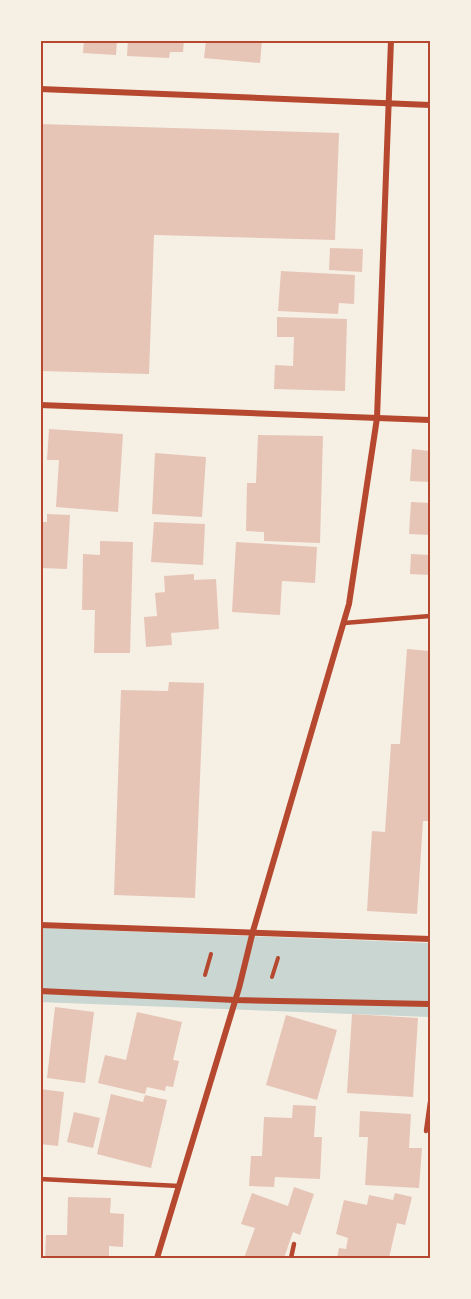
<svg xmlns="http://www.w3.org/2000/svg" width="471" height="1299" viewBox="0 0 471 1299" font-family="'Titillium Web',sans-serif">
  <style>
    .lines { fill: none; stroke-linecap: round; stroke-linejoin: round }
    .river { stroke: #c9d6d2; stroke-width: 74 }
    .building { fill: #e6c5b7 }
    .path { stroke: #b5482f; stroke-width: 4 }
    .service { stroke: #b5482f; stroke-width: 4.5 }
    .minor { stroke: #b5482f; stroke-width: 6 }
    .neatline { fill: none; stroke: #b5482f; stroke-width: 2 }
  </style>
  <rect width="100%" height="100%" fill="#f6efe4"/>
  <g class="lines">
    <!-- river -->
    <polyline class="river" points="40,965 430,980"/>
  </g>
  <!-- building -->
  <g class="building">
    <polygon points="84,40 117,40 116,55 83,53"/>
    <polygon points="128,40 184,40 183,52 170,52 169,58 127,56"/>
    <polygon points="206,40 262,40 260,63 204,58"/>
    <polygon points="40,124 339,133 335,240 154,235 149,374 40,371"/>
    <polygon points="330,248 363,249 362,272 329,270"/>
    <polygon points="281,271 355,275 354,304 339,303 338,314 278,311"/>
    <polygon points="277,317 347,319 345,391 274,389 275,365 293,366 294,337 277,337"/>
    <polygon points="49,429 123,434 118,512 56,507 59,460 47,460"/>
    <polygon points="258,435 323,436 320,543 264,541 264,532 246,531 247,483 256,483"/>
    <polygon points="412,449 430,451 430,482 410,481"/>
    <polygon points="155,453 206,457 202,517 152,514"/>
    <polygon points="411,502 430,503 430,535 409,534"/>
    <polygon points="47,514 70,515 67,569 40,568 40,522 47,522"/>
    <polygon points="154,522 205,524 203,565 151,562"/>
    <polygon points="100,541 133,542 130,653 94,653 95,610 82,610 83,554 100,555"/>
    <polygon points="236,542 317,547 315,583 282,581 280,615 232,612"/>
    <polygon points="411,554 430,555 430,575 410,574"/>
    <polygon points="194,574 194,580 216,579 219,629 171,633 172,645 146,647 144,617 157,616 155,593 165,592 164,576"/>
    <polygon points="407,649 430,651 430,821 423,821 417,914 367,911 372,831 385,832 391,744 400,744"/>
    <polygon points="169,682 204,683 195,898 114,895 121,690 168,691"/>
    <polygon points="55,1007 94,1012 85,1083 47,1078"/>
    <polygon points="137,1012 182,1022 173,1060 179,1061 173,1087 166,1086 165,1091 147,1087 145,1094 98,1083 105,1055 126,1060"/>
    <polygon points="352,1014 418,1018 413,1097 347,1093"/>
    <polygon points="286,1015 337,1030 317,1100 266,1085"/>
    <polygon points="40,1089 64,1092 58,1146 40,1144"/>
    <polygon points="111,1094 143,1102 145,1095 167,1100 151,1168 97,1154"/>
    <polygon points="293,1105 316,1106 314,1137 322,1137 320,1179 275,1177 274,1187 249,1186 251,1156 262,1156 264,1117 292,1118"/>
    <polygon points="360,1111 411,1114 409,1148 422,1148 419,1188 365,1185 368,1137 359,1137"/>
    <polygon points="74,1112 100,1118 93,1148 67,1142"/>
    <polygon points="294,1187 314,1194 300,1235 293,1232 284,1258 244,1258 255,1228 241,1224 252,1193 288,1206"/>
    <polygon points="395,1193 412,1197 405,1225 397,1223 389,1258 337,1258 339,1248 346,1249 348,1238 336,1234 344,1200 367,1205 369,1195 393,1200"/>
    <polygon points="68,1197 111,1198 110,1213 124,1214 123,1247 109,1246 109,1258 45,1258 46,1235 67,1235"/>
  </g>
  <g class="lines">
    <!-- path -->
    <g class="path">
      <polyline points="205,975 211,954"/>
      <polyline points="272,977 278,958"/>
    </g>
    <!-- service -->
    <g class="service">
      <polyline points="344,623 430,616"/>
      <polyline points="426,1131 430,1102"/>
      <polyline points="40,1179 179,1186"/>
      <polyline points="291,1258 294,1244"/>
    </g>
    <!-- minor -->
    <g class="minor">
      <polyline points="40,89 430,105"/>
      <polyline points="40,405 430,420"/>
      <polyline points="40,925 430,939"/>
      <polyline points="40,991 235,1000 430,1004"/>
      <polyline points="157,1258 239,988 253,931 349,604 377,418 391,40"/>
    </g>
  </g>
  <!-- border -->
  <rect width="471" height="1299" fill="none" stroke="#f6efe4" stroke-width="84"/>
  <rect x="42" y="42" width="387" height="1215" class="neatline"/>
</svg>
